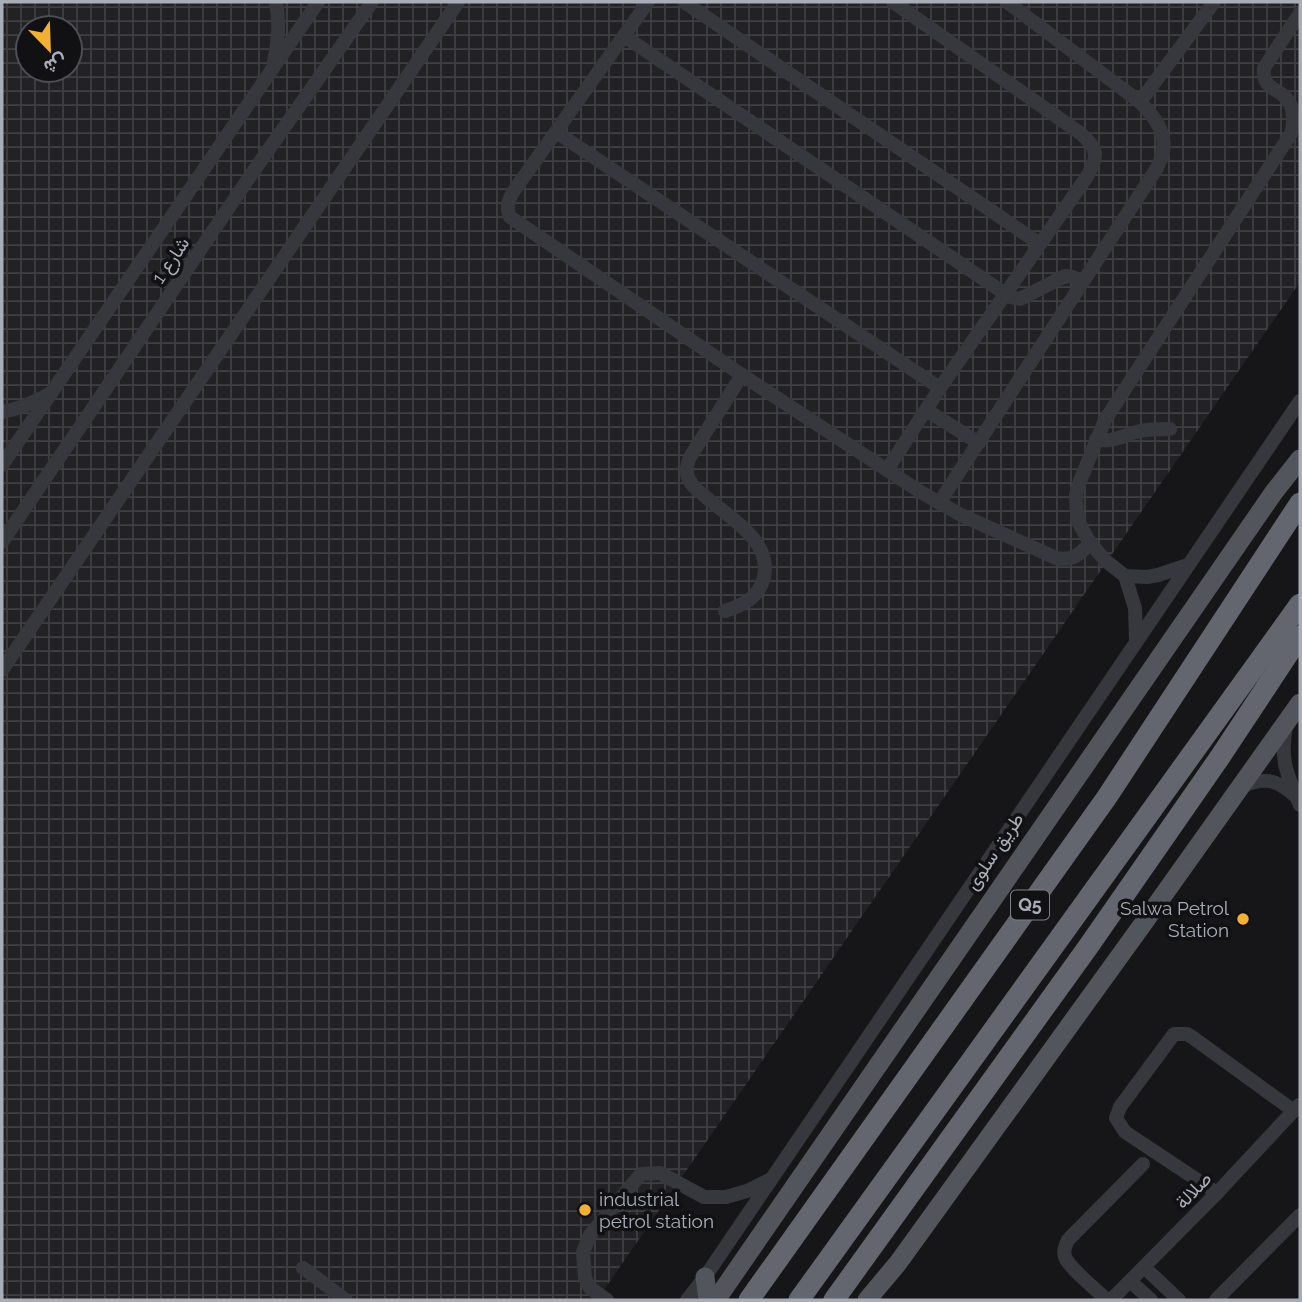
<svg xmlns="http://www.w3.org/2000/svg" width="1302" height="1302" viewBox="0 0 1302 1302" font-family="Raleway,Vazirmatn,sans-serif">
  <style>
    .industrial { fill: url(#industrial-grid); fill-rule: evenodd }
    .lines { fill: none; stroke-linecap: round; stroke-linejoin: round }
    .minor { stroke: #37383d; stroke-width: 14 }
    .major { stroke: #53555c; stroke-width: 19 }
    .highway { stroke: #63666e; stroke-width: 21 }
    .poi-dot { fill: #f2b134; stroke: #111113; stroke-width: 2.5 }
    .labels { text-anchor: middle; stroke-width: 7; stroke-linejoin: round; paint-order: stroke }
    .shield { fill: #111113; stroke: #7b7e86; stroke-width: 2 }
    .shield-label { font-size: 18px; font-weight: bold; fill: #a8adb8 }
    .street-label { font-size: 19px; fill: #a8adb8; stroke: #111113 }
    .poi-label { font-size: 19px; fill: #a8adb8; stroke: #111113; text-anchor: end }
  </style>
  <defs>
    <pattern id="industrial-grid" width="8" height="8" patternUnits="userSpaceOnUse" patternTransform="scale(1.75)"><rect width="8" height="8" fill="#222225"/><path d="M0 4h8M4 0v8" fill="none" stroke="#3f3f43"/></pattern>
  </defs>
  <rect width="100%" height="100%" fill="#161618"/>
  <!-- industrial -->
  <path class="industrial" d="M 2,2 L 1300,2 L 1300,282 L 597,1300 L 2,1300 ZM 28,28 L 70,28 L 70,70 L 28,70 Z"/>
  <g class="lines">
    <!-- minor -->
    <g class="minor">
      <path d="M 648,2 L 513,192 C 508,201 506,207 510,217 L 742,375 L 919,491 L 961,515 L 1056,558 C 1072,561 1080,555 1090,543"/>
      <polyline points="684,2 1040,244"/>
      <polyline points="624,36 1010,297 1020,299 1065,276 1073,277 1082,283"/>
      <path d="M 274,62 C 278,41 280,23 276,2"/>
      <polyline points="1140,102 1214,2"/>
      <polyline points="556,132 940,388"/>
      <polyline points="926,410 979,443"/>
      <path d="M 2,412 C 19,409 33,403 49,394"/>
      <path d="M 1096,439 C 1112,444 1125,434 1140,431 C 1150,429 1160,429 1170,429"/>
      <polyline points="2,465 318,2"/>
      <path d="M 887,470 L 940,388 L 1086,178 C 1099,157 1099,149 1080,133 L 893,2"/>
      <path d="M 939,503 L 1157,168 C 1159,163 1162,157 1163,152 C 1167,132 1153,115 1140,102 L 1007,2"/>
      <polyline points="2,542 253,172 372,2"/>
      <path d="M 1188,565 L 1158,575 L 1147,577 L 1125,576 L 1106,561 L 1090,543 L 1081,527 L 1077,516 L 1076,495 L 1080,481 L 1105,420 L 1292,132 C 1293,121 1295,107 1286,98 C 1275,87 1262,88 1264,68 L 1300,13"/>
      <polyline points="1125,576 1135,608 1136,641"/>
      <path d="M 725,611 C 743,605 759,598 764,577 C 772,541 730,518 707,498 C 699,491 688,484 687,473 C 686,467 688,462 690,457 L 742,375"/>
      <polyline points="2,670 458,2"/>
      <path d="M 1286,725 C 1280,761 1286,772 1300,805"/>
      <path d="M 1241,786 C 1265,778 1275,778 1294,795"/>
      <polyline points="1217,1193 1125,1132 1116,1118 1120,1107 1174,1034 1187,1034 1192,1037 1294,1111"/>
      <polyline points="1144,1267 1179,1300"/>
      <polyline points="303,1268 346,1300"/>
      <polyline points="1130,1281 1151,1300"/>
      <polyline points="607,1300 590,1288 585,1278 583,1252 590,1235 641,1174 660,1173 704,1197 726,1197 747,1191 771,1179"/>
      <polyline points="687,1300 705,1277 1300,401"/>
      <path d="M 1107,1300 C 1098,1291 1069,1268 1065,1257 C 1063,1251 1065,1246 1068,1240 L 1143,1164"/>
      <polyline points="1111,1300 1217,1193 1299,1105"/>
      <polyline points="1216,1300 1300,1215"/>
    </g>
    <!-- major -->
    <g class="major">
      <polyline points="705,1277 708,1300"/>
      <polyline points="716,1300 1274,492 1300,459"/>
      <polyline points="867,1300 898,1263 1140,928 1300,703"/>
    </g>
    <!-- highway -->
    <g class="highway">
      <polyline points="749,1300 1107,797 1300,503"/>
      <polyline points="799,1300 1300,604"/>
      <polyline points="834,1300 1088,947 1220,757 1300,636"/>
    </g>
  </g>
  <!-- markers -->
  <g class="poi-dot">
    <circle cx="1243" cy="919" r="7"/>
    <circle cx="585" cy="1210" r="7"/>
  </g>
  <g class="labels">
    <!-- shield labels -->
    <rect class="shield" x="1011" y="890.5" width="38" height="29" rx="5"/>
    <g class="shield-label">
      <text x="1030" y="911">Q5</text>
    </g>
    <!-- street labels -->
    <g class="street-label">
      <text transform="translate(170 260) rotate(-56)" y="7">شارع 1</text>
      <text transform="translate(994 851) rotate(-56)" y="7">طريق سلوى</text>
      <text transform="translate(1193 1190) rotate(-46)" y="7">صلالة</text>
    </g>
    <!-- poi labels -->
    <g class="poi-label">
      <text x="1229" y="915">Salwa Petrol<tspan x="1229" dy="22">Station</tspan></text>
      <text x="599" y="1206" text-anchor="start">industrial<tspan x="599" dy="22">petrol station</tspan></text>
    </g>
  </g>
  <!-- border -->
  <rect width="1302" height="1302" fill="none" stroke="#a8adb8" stroke-width="7"/>
  <!-- north arrow -->
  <g transform="translate(49 49) rotate(157)"><circle r="33" fill="#111113" stroke="#4d4f55" stroke-width="2"/>
  <path d="M0-5L12 26L0 18L-12 26Z" fill="#f2b134"/>
  <text y="-10" font-size="19" font-weight="bold" text-anchor="middle" fill="#a8adb8">ش</text>
  </g>
</svg>
